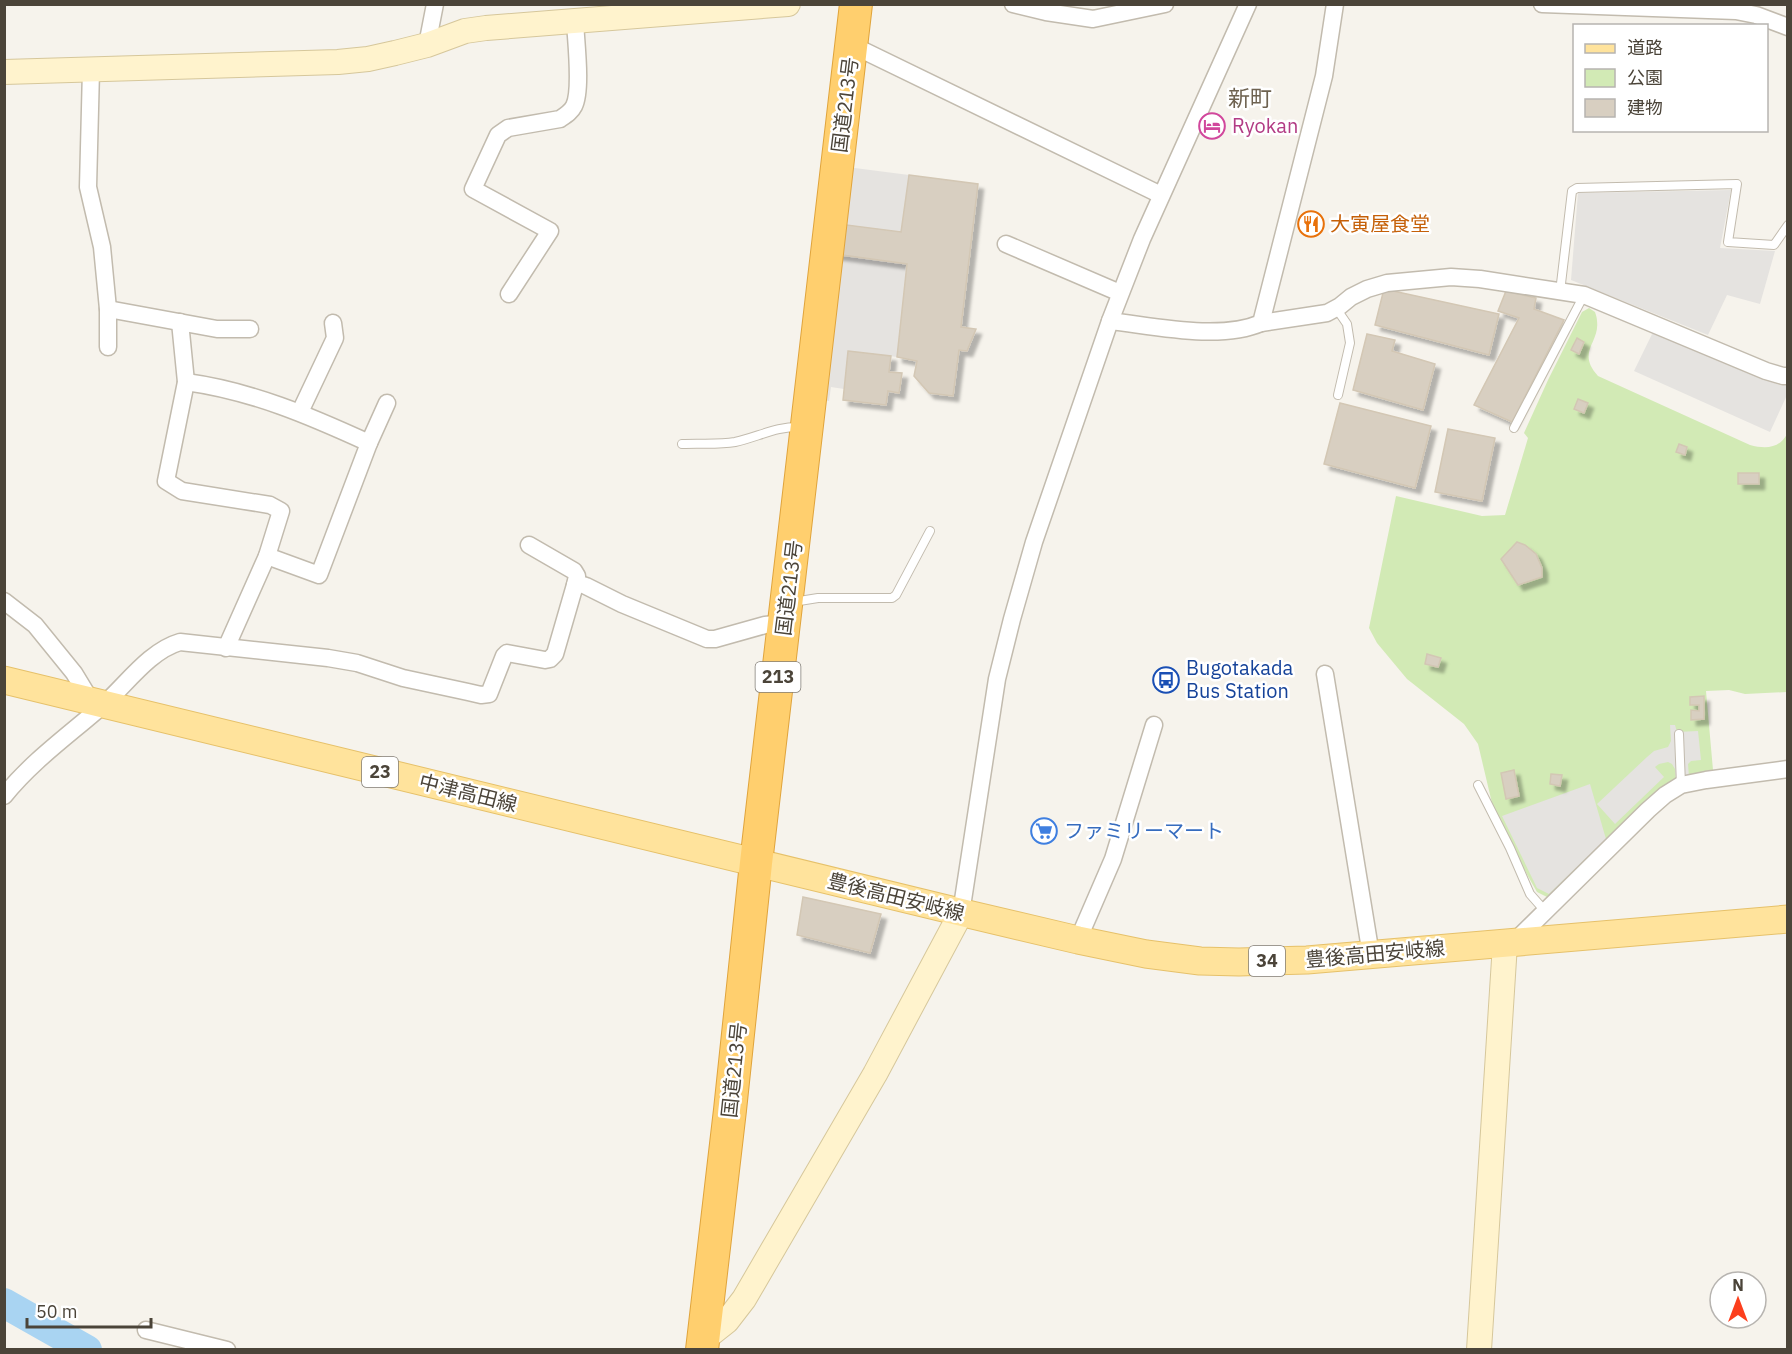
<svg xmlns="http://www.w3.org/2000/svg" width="1792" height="1354" viewBox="0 0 1792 1354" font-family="'IBM Plex Sans','Noto Sans JP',sans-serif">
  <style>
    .green { fill: #d2eab5 }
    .parking { fill: #e5e3e0 }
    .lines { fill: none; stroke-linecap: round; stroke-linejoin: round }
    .river { stroke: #a9d4f2; stroke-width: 30 }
    .building { fill: #d8cfc1; stroke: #d3c7b4; stroke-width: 1.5; filter: url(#shadow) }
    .lane-casing { stroke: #c2bbae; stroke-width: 10 }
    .street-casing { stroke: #c2bbae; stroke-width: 19 }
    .secondary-casing { stroke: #d6c79b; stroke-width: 26 }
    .primary-casing { stroke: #e6c16a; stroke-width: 29 }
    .highway-casing { stroke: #e0a43c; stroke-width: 34 }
    .lane { stroke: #fff; stroke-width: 8 }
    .street { stroke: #fff; stroke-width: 16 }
    .secondary { stroke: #fff3cd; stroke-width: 24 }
    .primary { stroke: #ffe39c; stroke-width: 27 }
    .highway { stroke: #ffcf6e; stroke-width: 32 }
    .labels { text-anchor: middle; stroke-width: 5; stroke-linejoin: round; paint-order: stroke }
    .shield { fill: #fff; stroke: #817c74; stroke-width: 1.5 }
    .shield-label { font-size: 18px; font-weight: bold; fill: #4b4439 }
    .street-label { font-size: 20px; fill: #4b4439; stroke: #fff }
    .hotel-label { font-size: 20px; fill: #b23c85; stroke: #fff; text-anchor: start }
    .food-label { font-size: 20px; fill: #c56008; stroke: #fff; text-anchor: start }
    .transit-label { font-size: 20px; fill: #164399; stroke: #fff; text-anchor: start }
    .shop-label { font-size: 20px; fill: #366cbe; stroke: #fff; text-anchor: start }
    .quarter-label { font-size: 22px; fill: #6e6250; stroke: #fff }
  </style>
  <defs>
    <filter id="shadow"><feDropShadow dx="5.5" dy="5.5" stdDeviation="1.5" flood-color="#0004"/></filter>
  </defs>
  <rect width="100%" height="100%" fill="#f6f3ec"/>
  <!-- green -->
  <path class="green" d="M 1589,308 L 1595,312 C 1596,315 1597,318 1597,321 C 1600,343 1576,352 1598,376 L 1750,445 C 1765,449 1779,449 1787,434 L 1787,692 L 1745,694 L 1729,690 L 1706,691 L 1713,770 L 1676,781 L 1549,898 L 1537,892 L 1496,820 L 1478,744 L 1464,724 L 1407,679 L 1377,643 L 1369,628 L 1396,496 L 1482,516 L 1505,515 L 1528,438 L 1524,433 L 1548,380 L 1582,312 Z"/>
  <!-- parking -->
  <g class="parking">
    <polygon points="847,167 909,175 901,232 839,224"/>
    <polygon points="1731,190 1720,248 1775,251 1760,304 1727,295 1708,335 1571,280 1578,193"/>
    <polygon points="835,254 907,264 897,357 848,351 844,389 831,387 829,401 819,399"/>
    <polygon points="1653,332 1779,385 1787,384 1787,395 1770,432 1634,371"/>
    <polygon points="1670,725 1675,725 1677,732 1698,731 1701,760 1691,761 1688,764 1689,777 1676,781 1675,769 1672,764 1668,762 1659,764 1655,767 1664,777 1615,824 1597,804 1647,757 1654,751 1668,747 1671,741"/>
    <polygon points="1590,784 1606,839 1549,894 1537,888 1502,816"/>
  </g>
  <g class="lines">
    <!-- river -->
    <polyline class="river" points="4,1303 87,1350"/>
  </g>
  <!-- building -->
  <g class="building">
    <polygon points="909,175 978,184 961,327 976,329 967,351 959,350 953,396 929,393 914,376 917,361 897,357 907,264 835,254 839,224 901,232"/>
    <polygon points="1384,289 1499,314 1489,355 1375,325"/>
    <polygon points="1506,291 1536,298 1534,309 1564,320 1512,422 1474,405 1519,318 1498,311"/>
    <polygon points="1367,334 1395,340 1392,351 1435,364 1423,410 1353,390"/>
    <polygon points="1577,338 1584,342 1579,354 1571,350"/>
    <polygon points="848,351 891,356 889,372 902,373 899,393 888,391 886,405 843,400"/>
    <polygon points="1578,399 1588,403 1584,413 1574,409"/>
    <polygon points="1340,403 1431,426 1415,488 1324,464"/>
    <polygon points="1448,429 1495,438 1482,501 1435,492"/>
    <polygon points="1679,444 1687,447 1685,455 1676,452"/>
    <rect x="1738" y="473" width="21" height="11"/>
    <polygon points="1517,542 1525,545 1536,554 1542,568 1542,577 1518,585 1501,559"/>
    <polygon points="1427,654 1441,658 1438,667 1425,664"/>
    <polygon points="1704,696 1704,719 1691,720 1691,710 1699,711 1699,705 1690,705 1690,697"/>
    <polygon points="1514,770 1519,796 1506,799 1501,773"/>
    <polygon points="1551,774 1562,775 1560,786 1550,784"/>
    <polygon points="803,897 881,914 870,953 797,935"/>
  </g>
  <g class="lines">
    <!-- lane casing -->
    <g class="lane-casing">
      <g id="lane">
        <polyline points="1560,292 1572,191 1577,188 1737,184 1728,242 1774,245 1788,225"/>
        <polyline points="1336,308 1347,324 1350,343 1338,395"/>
        <polyline points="1514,428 1584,295"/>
        <path d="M 682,444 C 699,443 718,445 735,442 C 758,437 777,426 801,427"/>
        <polyline points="793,602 818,598 892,598 896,595 930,531"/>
        <polyline points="1679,734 1681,785"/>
        <polyline points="1478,785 1510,848 1530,894 1545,911"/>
      </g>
    </g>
    <!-- street casing -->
    <g class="street-casing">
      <g id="street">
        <polyline points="1013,4 1046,12 1093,19 1165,4"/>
        <polyline points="1542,4 1736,11 1756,15 1788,27"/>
        <polyline points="427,45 435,4"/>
        <polyline points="852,45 1161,195"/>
        <polyline points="91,70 88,187 102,247 108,309 108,347"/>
        <polyline points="1006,244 1120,293"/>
        <path d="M 509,294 L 550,231 L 473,189 L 498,135 L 508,128 L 560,119 C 566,115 571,112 574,106 C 582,90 576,42 575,22"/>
        <polyline points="108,309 217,329 250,329"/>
        <path d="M 1110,321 C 1154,326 1220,341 1261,323 L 1324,76 L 1335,4"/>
        <polyline points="180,322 186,382 166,481 182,491 270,505 281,511 267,556 226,648"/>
        <polyline points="1261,323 1327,313 1340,306 1351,297 1367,289 1387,283 1451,277 1480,279 1584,295 1766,371 1783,376 1788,376"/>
        <path d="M 186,382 C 252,391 310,416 369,443"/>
        <polyline points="300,412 335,338 333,323"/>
        <polyline points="267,556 319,575 369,443 387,403"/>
        <polyline points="575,585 580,584 586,586 622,604 707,639 715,639 765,625 784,623"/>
        <polyline points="4,601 35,625 74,673 91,701"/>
        <polyline points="1325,674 1371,955"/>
        <path d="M 4,796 C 32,761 69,735 102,706 C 126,685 149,651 180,642 L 328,658 L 357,663 L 403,678 L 468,692 L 481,695 L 489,694 L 504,656 L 507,653 L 545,660 L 550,659 L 555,654 L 575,585 L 577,576 L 574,571 L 529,545"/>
        <polyline points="961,913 997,679 1012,619 1034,542 1110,321 1142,239 1248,4"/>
        <polyline points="1078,940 1113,859 1154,725"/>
        <polyline points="1514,942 1648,810 1665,795 1681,785 1706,780 1788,769"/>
        <polyline points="146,1330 227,1350"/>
      </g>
    </g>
    <!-- secondary casing -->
    <g class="secondary-casing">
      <g id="secondary">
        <polyline points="4,72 338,62 368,59 395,53 427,45 465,31 486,28 788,4"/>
        <polyline points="703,1340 727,1321 744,1299 875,1074 961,913"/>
        <polyline points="1479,1350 1505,944"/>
      </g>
    </g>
    <!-- primary casing -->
    <g class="primary-casing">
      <polyline id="primary" points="4,680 972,915 1078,940 1146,954 1200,961 1239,962 1307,960 1788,919"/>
    </g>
    <!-- highway casing -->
    <g class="highway-casing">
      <polyline id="highway" points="702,1350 730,1110 756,863 856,4"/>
    </g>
    <!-- lane -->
    <use href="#lane" class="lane"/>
    <!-- street -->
    <use href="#street" class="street"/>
    <!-- secondary -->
    <use href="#secondary" class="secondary"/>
    <!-- primary -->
    <use href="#primary" class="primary"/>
    <!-- highway -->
    <use href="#highway" class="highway"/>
  </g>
  <!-- icons -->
  <defs>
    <g id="hotel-ring" transform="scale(1.35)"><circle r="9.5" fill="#fff" stroke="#d1479c" stroke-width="1.5"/><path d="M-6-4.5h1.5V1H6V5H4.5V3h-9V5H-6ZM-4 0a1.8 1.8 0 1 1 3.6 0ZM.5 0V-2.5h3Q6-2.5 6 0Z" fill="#d1479c"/></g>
    <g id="restaurant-ring" transform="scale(1.35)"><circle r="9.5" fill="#fff" stroke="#e8710a" stroke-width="1.5"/><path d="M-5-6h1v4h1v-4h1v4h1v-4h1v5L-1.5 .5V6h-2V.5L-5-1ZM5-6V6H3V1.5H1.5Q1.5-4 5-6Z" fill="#e8710a"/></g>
    <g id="bus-ring" transform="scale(1.35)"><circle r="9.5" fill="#fff" stroke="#1a4fb4" stroke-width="1.5"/><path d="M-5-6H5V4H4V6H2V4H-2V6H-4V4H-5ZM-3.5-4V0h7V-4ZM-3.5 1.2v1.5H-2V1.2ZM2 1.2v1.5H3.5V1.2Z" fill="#1a4fb4"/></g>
    <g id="supermarket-ring" transform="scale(1.35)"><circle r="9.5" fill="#fff" stroke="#3f7fe0" stroke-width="1.5"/><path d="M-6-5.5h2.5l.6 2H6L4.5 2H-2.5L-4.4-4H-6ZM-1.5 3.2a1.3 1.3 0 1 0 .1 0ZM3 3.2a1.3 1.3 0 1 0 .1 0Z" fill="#3f7fe0"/></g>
  </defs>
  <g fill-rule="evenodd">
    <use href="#hotel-ring" x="1212" y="126"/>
    <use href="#restaurant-ring" x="1311" y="224"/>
    <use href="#bus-ring" x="1166" y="680"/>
    <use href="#supermarket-ring" x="1044" y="831"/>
  </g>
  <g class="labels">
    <!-- shield labels -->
    <g class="shield">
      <rect x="755.5" y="662" width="45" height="30" rx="4.5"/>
      <rect x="362" y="757" width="36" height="30" rx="4.5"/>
      <rect x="1249" y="946" width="36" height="30" rx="4.5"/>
    </g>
    <g class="shield-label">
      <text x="778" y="683">213</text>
      <text x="380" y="778">23</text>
      <text x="1267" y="967">34</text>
    </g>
    <!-- street labels -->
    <g class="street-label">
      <text transform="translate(845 105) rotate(-83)" y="7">国道213号</text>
      <text transform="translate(789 588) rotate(-83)" y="7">国道213号</text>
      <text transform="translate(468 793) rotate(14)" y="7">中津高田線</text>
      <text transform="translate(896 897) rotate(14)" y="7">豊後高田安岐線</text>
      <text transform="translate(1375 954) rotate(-5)" y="7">豊後高田安岐線</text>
      <text transform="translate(734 1070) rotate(-84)" y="7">国道213号</text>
    </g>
    <!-- hotel labels -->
    <g class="hotel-label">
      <text x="1232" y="133">Ryokan</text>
    </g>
    <!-- food labels -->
    <g class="food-label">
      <text x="1330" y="231">大寅屋食堂</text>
    </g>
    <!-- transit labels -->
    <g class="transit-label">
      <text x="1186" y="675">Bugotakada<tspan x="1186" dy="23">Bus Station</tspan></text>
    </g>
    <!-- shop labels -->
    <g class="shop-label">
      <text x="1064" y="838">ファミリーマート</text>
    </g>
    <!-- quarter labels -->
    <g class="quarter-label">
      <text x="1250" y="106">新町</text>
    </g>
  </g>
  <!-- border -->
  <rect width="1792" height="1354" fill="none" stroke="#4b4439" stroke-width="12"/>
  <!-- legend -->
  <rect x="1573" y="24" width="195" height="108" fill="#ffffff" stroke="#b7b4b0" stroke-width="1.5"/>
  <rect x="1585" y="44" width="30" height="9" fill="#ffe39c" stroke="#b7b4b0" stroke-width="1.5"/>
  <text x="1627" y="54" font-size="18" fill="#4b4439">道路</text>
  <rect x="1585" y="69" width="30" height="18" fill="#d2eab5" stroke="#b7b4b0" stroke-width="1.5"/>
  <text x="1627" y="84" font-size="18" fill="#4b4439">公園</text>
  <rect x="1585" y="99" width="30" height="18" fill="#d8cfc1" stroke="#b7b4b0" stroke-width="1.5"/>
  <text x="1627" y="114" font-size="18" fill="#4b4439">建物</text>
  <!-- north arrow -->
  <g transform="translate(1738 1300)"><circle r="28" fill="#ffffff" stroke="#b7b4b0" stroke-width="1.5"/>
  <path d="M0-4.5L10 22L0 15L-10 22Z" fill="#fc3f1d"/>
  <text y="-9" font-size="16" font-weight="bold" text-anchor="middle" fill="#4b4439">N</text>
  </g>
  <!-- scale -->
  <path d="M27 1318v9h124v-9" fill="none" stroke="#4b4439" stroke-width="3"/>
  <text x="36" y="1318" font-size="18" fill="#4b4439" stroke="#ffffff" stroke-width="4.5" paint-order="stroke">50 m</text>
</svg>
